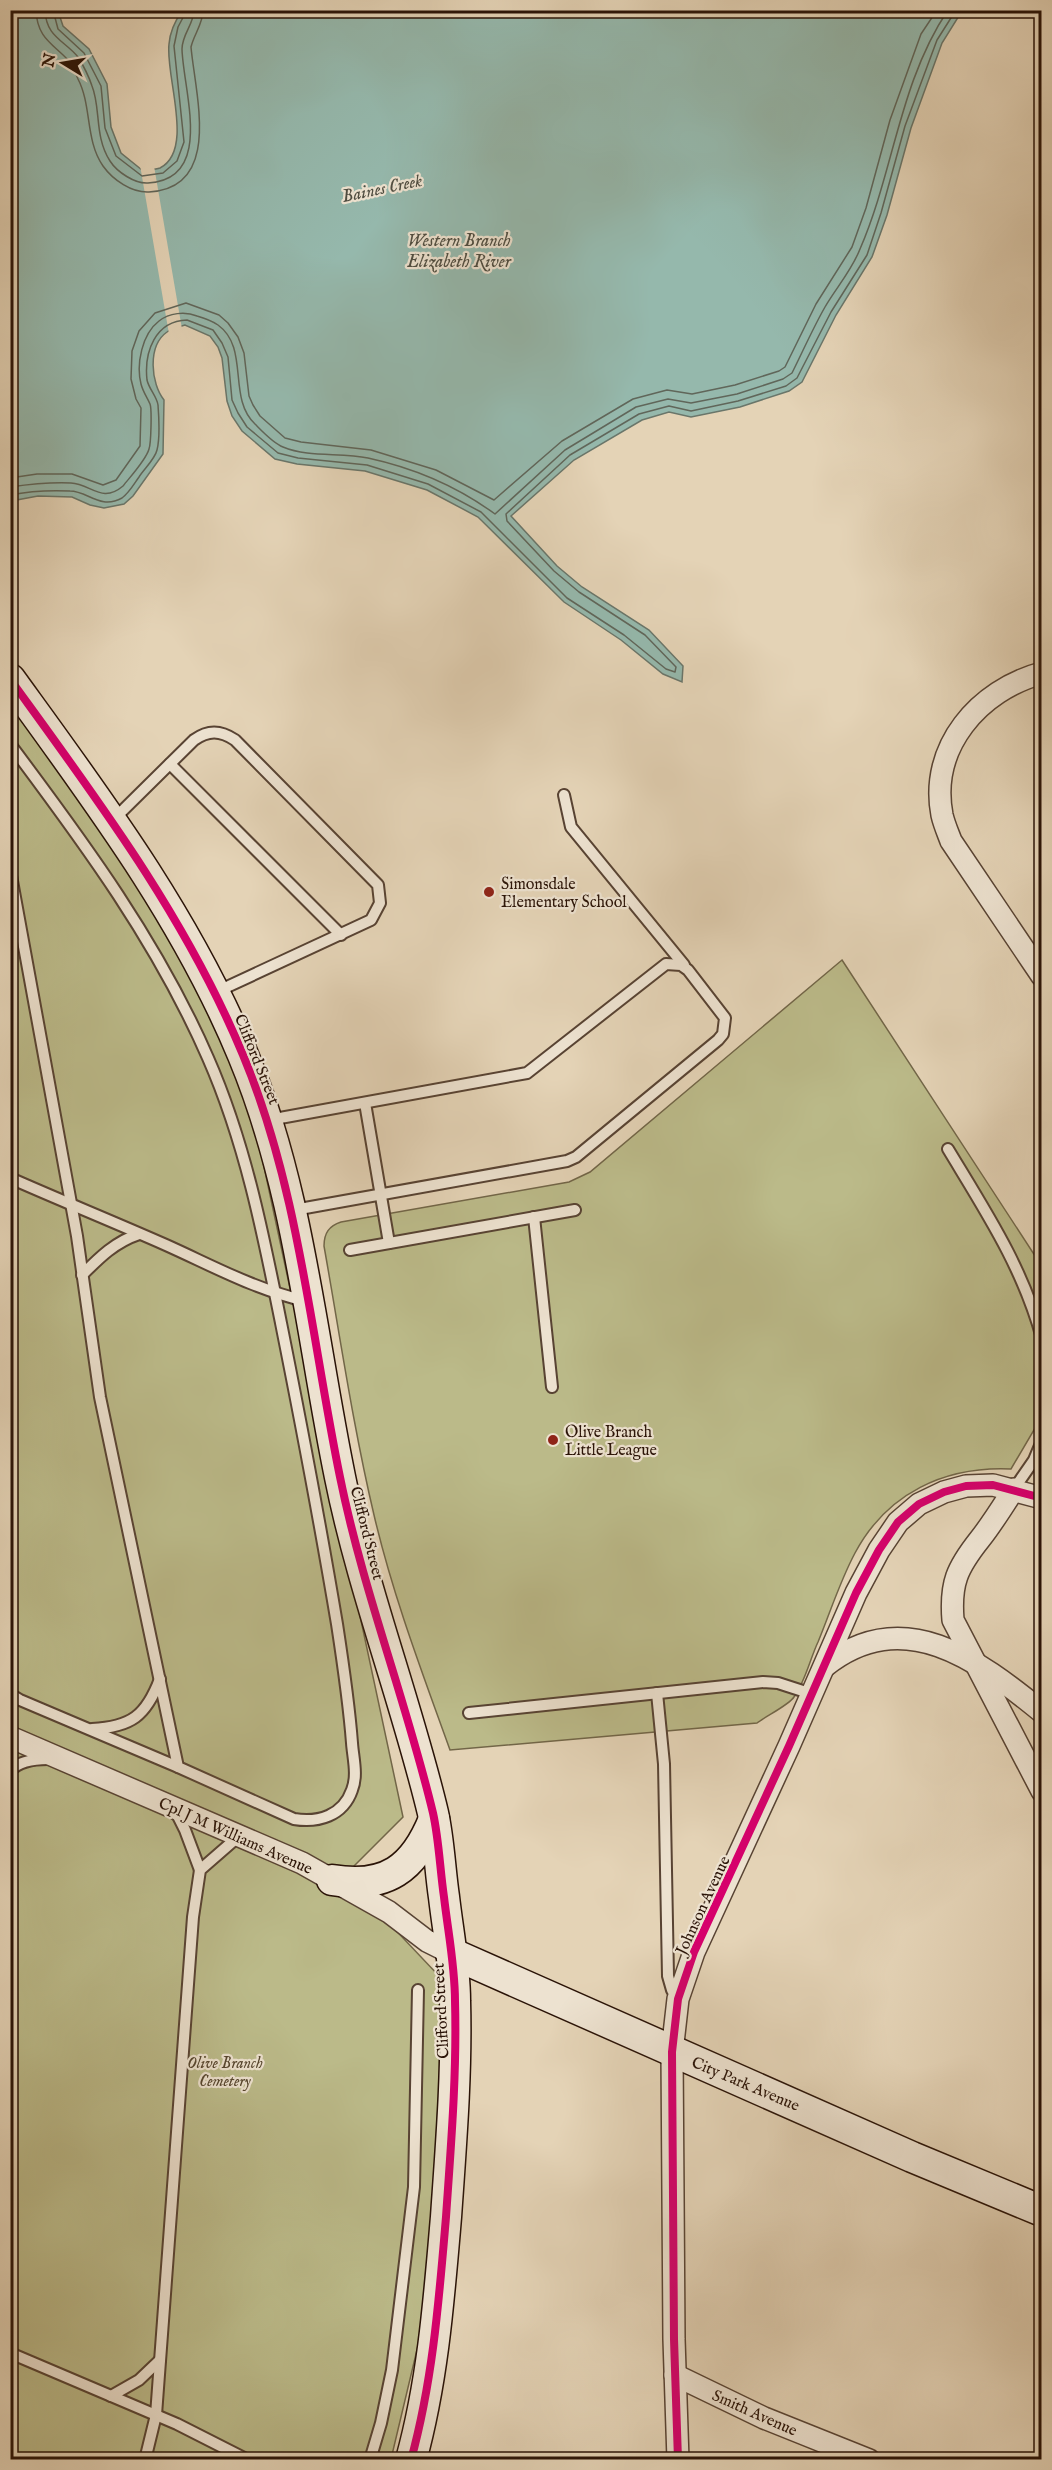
<svg xmlns="http://www.w3.org/2000/svg" width="1052" height="2470" viewBox="0 0 1052 2470" font-family="'IM FELL English',serif">
  <style>
    .green { fill: #bbba89; stroke: #726648; stroke-width: 1.5 }
    .water { fill: #95b8ac; stroke: #6a766a; stroke-width: 1.5 }
    .pier { fill: #e4d3b6 }
    .lines { fill: none; stroke-linecap: round; stroke-linejoin: round }
    .shore { stroke: #60665a; stroke-width: 1.5 }
    .lane-casing { stroke: #584333; stroke-width: 14 }
    .street-casing { stroke: #584333; stroke-width: 24 }
    .secondary-casing { stroke: #2a1307; stroke-width: 33 }
    .lane { stroke: #ede2d0; stroke-width: 10 }
    .street { stroke: #ede2d0; stroke-width: 21 }
    .secondary { stroke: #ede2d0; stroke-width: 30 }
    .cycleway-casing { stroke: #ede2d0; stroke-width: 11 }
    .cycleway { stroke: #d6006c; stroke-width: 8 }
    .poi-dot { fill: #8f2418; stroke: #ede2d0; stroke-width: 2 }
    .labels { text-anchor: middle; stroke-width: 4.5; stroke-linejoin: round; paint-order: stroke }
    .poi-label { font-size: 16px; fill: #2a1307; stroke: #ede2d0; text-anchor: start }
    .street-label { font-size: 16px; fill: #2a1307; stroke: #ede2d0 }
    .park-label { font-size: 16px; font-style: italic; fill: #56452e; stroke: #ede2d0 }
    .water-label { font-size: 18px; font-style: italic; fill: #4f4d41; stroke: #ede2d0 }
  </style>
  <rect width="100%" height="100%" fill="#e4d3b6"/>
  <filter id="stains"><feTurbulence type="fractalNoise" baseFrequency=".00333" numOctaves="4"/><feColorMatrix values="0 0 0 0 .2 0 0 0 0 .09 0 0 0 0 .02 0 0 0 .5 -.17"/></filter>
  <radialGradient id="worn" r=".72"><stop offset=".6" stop-color="#630" stop-opacity="0"/><stop offset="1" stop-color="#630" stop-opacity=".3"/></radialGradient>
  <!-- green -->
  <g class="green">
    <polygon points="10,693 176,935 248,1092 403,1817 335,1885 369,1902 440,1977 443,2021 426,2312 391,2459 11,2459"/>
    <path d="M 842,960 L 1041,1265 L 1041,1418 L 1011,1469 C 945,1466 887,1493 855,1553 C 840,1581 830,1613 818,1642 C 810,1659 805,1682 794,1697 C 789,1705 766,1716 757,1723 L 450,1750 C 422,1672 393,1596 374,1515 C 353,1426 340,1336 324,1246 C 324,1233 329,1226 341,1222 L 569,1182 L 590,1172 Z"/>
  </g>
  <!-- water -->
  <path class="water" d="M 11,11 L 58,11 L 63,26 L 89,49 L 107,84 L 111,127 L 121,153 L 142,170 C 147,169 155,170 160,168 C 195,150 165,76 169,44 C 170,31 175,21 182,11 L 962,11 L 942,43 L 911,128 L 887,215 L 872,257 L 836,315 L 802,382 L 789,391 L 740,407 L 691,417 L 669,412 L 642,420 L 574,460 L 511,516 L 557,566 L 582,587 L 649,630 L 683,666 L 682,682 L 663,674 L 621,640 L 564,602 L 478,517 L 427,490 L 365,471 L 297,464 L 275,459 L 242,431 L 232,416 L 227,401 L 222,358 L 218,347 L 210,336 L 185,325 C 179,327 171,329 167,332 C 147,346 151,384 164,400 L 163,454 L 133,496 L 124,504 L 104,508 L 90,505 L 72,497 L 38,496 L 11,501 Z"/>
  <!-- pier -->
  <polygon class="pier" points="140,165 143,167 154,166 182,329 169,334"/>
  <g class="lines">
    <!-- shore -->
    <g class="shore">
      <path d="M 36,10 C 37,39 54,44 70,62 C 73,67 76,73 78,79 C 92,106 85,140 103,166 C 113,180 132,193 149,192 C 223,188 195,94 191,47 C 194,34 203,24 203,10"/>
      <path d="M 45,10 C 46,37 64,40 78,57 C 83,65 89,77 92,86 C 101,108 94,136 110,161 C 117,172 135,184 148,183 C 215,179 183,91 182,49 C 182,34 194,24 194,10"/>
      <polyline points="53,10 58,29 84,53 101,86 105,128 116,156 142,176 163,173 177,161 184,142 174,46 178,27 187,10"/>
      <polyline points="10,478 37,474 72,474 103,485 116,480 140,446 141,408 136,399 131,379 132,351 139,331 155,313 186,303 219,315 228,323 238,337 244,353 249,396 253,405 260,416 285,438 301,442 371,450 436,470 494,500 562,441 633,399 667,390 692,394 735,385 779,371 785,367 816,304 852,247 866,208 890,120 921,34 937,10"/>
      <path d="M 10,487 C 31,484 50,482 71,483 C 91,484 102,504 123,486 C 130,477 146,460 149,449 C 151,444 152,409 150,404 C 147,397 143,392 141,384 C 136,364 142,334 159,321 C 169,313 185,311 197,316 C 204,318 212,321 218,325 C 250,348 227,398 255,424 C 262,431 273,443 283,447 C 309,458 341,452 368,458 C 414,468 458,487 495,514 L 565,450 L 636,407 L 668,399 L 691,403 L 737,394 L 783,379 L 792,373 C 803,351 813,328 825,307 C 836,288 852,270 860,249 C 894,171 899,83 948,10"/>
      <path d="M 10,495 C 30,491 49,490 70,491 C 88,491 100,510 122,498 C 129,493 134,484 139,477 C 144,469 155,459 157,450 C 160,438 159,418 158,405 C 157,397 149,389 147,380 C 144,352 155,321 187,320 L 213,330 L 222,343 L 228,357 L 232,400 L 238,413 L 247,427 L 278,453 L 298,458 L 367,465 L 428,484 L 481,512 L 567,598 L 624,635 L 666,669 L 675,672 L 676,667 L 645,635 L 579,592 L 554,571 L 507,521 L 506,514 L 570,455 L 639,414 L 669,406 L 691,411 L 738,401 L 786,386 L 797,378 L 831,312 L 867,255 L 881,213 L 905,126 L 937,40 L 956,10"/>
    </g>
    <!-- lane casing -->
    <g class="lane-casing">
      <g id="lane">
        <path d="M 10,744 C 85,844 158,943 208,1058 C 245,1142 263,1233 281,1323 C 301,1423 320,1523 337,1624 C 343,1663 349,1703 352,1743 C 353,1758 358,1775 352,1790 C 343,1816 318,1823 294,1819 L 178,1767 L 100,1397 L 77,1236 L 10,870"/>
        <polyline points="170,764 341,935"/>
        <polyline points="564,795 571,827 684,965"/>
        <path d="M 113,820 L 194,740 C 208,730 220,730 235,740 L 378,885 L 380,903 L 371,920 L 216,992"/>
        <polyline points="365,1103 389,1243"/>
        <polyline points="269,1120 527,1073 666,964 681,965 688,970 725,1018 723,1034 718,1040 576,1157 567,1161 294,1210"/>
        <path d="M 948,1149 C 986,1212 1022,1266 1042,1338"/>
        <path d="M 10,1178 C 62,1201 114,1222 166,1245 C 215,1267 252,1288 305,1301"/>
        <polyline points="534,1217 552,1387"/>
        <polyline points="350,1250 575,1210"/>
        <path d="M 82,1275 C 100,1257 115,1242 139,1234"/>
        <polyline points="1014,1489 1034,1460 1042,1441"/>
        <polyline points="657,1693 664,1764 668,1976 672,1990 678,1999"/>
        <polyline points="10,1694 20,1700 178,1767"/>
        <polyline points="469,1713 763,1682 778,1683 812,1694"/>
        <path d="M 92,1729 C 131,1727 146,1716 160,1679"/>
        <path d="M 10,1771 C 19,1761 35,1759 48,1759"/>
        <polyline points="176,1812 185,1830 200,1870"/>
        <polyline points="10,2353 177,2424 248,2460"/>
        <polyline points="111,2396 139,2380 160,2360"/>
        <polyline points="145,2460 156,2415 193,1917 200,1870 239,1836"/>
        <polyline points="370,2460 381,2423 392,2370 414,2187 418,1990"/>
      </g>
    </g>
    <!-- street casing -->
    <g class="street-casing">
      <g id="street">
        <path d="M 1042,673 C 979,690 929,747 942,815 C 944,824 948,833 951,841 L 1042,976"/>
        <path d="M 1014,1489 C 1003,1506 992,1524 980,1539 C 957,1568 950,1583 953,1620 L 1042,1791"/>
        <path d="M 825,1666 C 903,1604 977,1659 1042,1712"/>
        <polyline points="10,1737 302,1863 389,1912 427,1941 451,1953"/>
        <polyline points="675,2375 764,2418 869,2460"/>
        <polyline points="678,2460 674,2339 672,2052 678,1999 694,1952 789,1746 856,1593 879,1550 898,1522 919,1504 944,1492 966,1486 993,1485 1042,1498"/>
      </g>
    </g>
    <!-- secondary casing -->
    <g class="secondary-casing">
      <g id="secondary">
        <path d="M 10,679 C 97,799 186,917 243,1055 C 299,1189 311,1336 340,1477 C 363,1591 406,1700 433,1813 C 439,1840 440,1870 444,1897 C 448,1932 455,1966 455,2001 C 457,2073 451,2145 446,2217 C 439,2299 433,2380 411,2460"/>
        <path d="M 332,1880 C 386,1889 414,1869 434,1819"/>
        <polyline points="451,1953 912,2157 1042,2211"/>
      </g>
    </g>
    <!-- lane -->
    <use href="#lane" class="lane"/>
    <!-- street -->
    <use href="#street" class="street"/>
    <!-- secondary -->
    <use href="#secondary" class="secondary"/>
    <!-- cycleway casing -->
    <g class="cycleway-casing">
      <g id="cycleway">
        <path d="M 10,679 C 97,799 186,917 243,1055 C 299,1189 311,1336 340,1477 C 363,1591 406,1700 433,1813 C 439,1840 440,1870 444,1897 C 448,1932 455,1966 455,2001 C 457,2073 451,2145 446,2217 C 439,2299 433,2380 411,2460"/>
        <polyline points="678,2460 674,2339 672,2052 678,1999 694,1952 789,1746 856,1593 879,1550 898,1522 919,1504 944,1492 966,1486 993,1485 1042,1498"/>
      </g>
    </g>
    <!-- cycleway -->
    <use href="#cycleway" class="cycleway"/>
  </g>
  <!-- markers -->
  <g class="poi-dot">
    <circle cx="489" cy="892" r="6"/>
    <circle cx="553" cy="1440" r="6"/>
  </g>
  <g class="labels">
    <!-- poi labels -->
    <g class="poi-label">
      <text x="501" y="889">Simonsdale<tspan x="501" dy="18">Elementary School</tspan></text>
      <text x="565" y="1437">Olive Branch<tspan x="565" dy="18">Little League</tspan></text>
    </g>
    <!-- street labels -->
    <g class="street-label">
      <text transform="translate(258 1059) rotate(68)" y="6">Clifford Street</text>
      <text transform="translate(368 1533) rotate(76)" y="6">Clifford Street</text>
      <text transform="translate(236 1835) rotate(24)" y="6">Cpl J M Williams Avenue</text>
      <text transform="translate(702 1905) rotate(-65)" y="6">Johnson Avenue</text>
      <text transform="translate(440 2011) rotate(-93)" y="6">Clifford Street</text>
      <text transform="translate(746 2083) rotate(23)" y="6">City Park Avenue</text>
      <text transform="translate(755 2412) rotate(24)" y="6">Smith Avenue</text>
    </g>
    <!-- park labels -->
    <g class="park-label">
      <text x="225" y="2068">Olive Branch<tspan x="225" dy="18">Cemetery</tspan></text>
    </g>
    <!-- water labels -->
    <g class="water-label">
      <text transform="translate(382 188) rotate(-12)" y="6">Baines Creek</text>
      <text x="459" y="246">Western Branch<tspan x="459" dy="21">Elizabeth River</tspan></text>
    </g>
  </g>
  <!-- margin -->
  <rect width="1052" height="2470" fill="none" stroke="#e4d3b6" stroke-width="36"/>
  <rect x="12" y="12" width="1028" height="2446" fill="none" stroke="#2a1307" stroke-width="3"/>
  <rect x="18" y="18" width="1016" height="2434" fill="none" stroke="#2a1307" stroke-width="1.5"/>
  <!-- north arrow -->
  <g transform="translate(63 63) rotate(281)" stroke="#ede2d0" stroke-width="4.5" paint-order="stroke">
  <path d="M0-4.5L10 22L0 15L-10 22Z" fill="#2a1307"/>
  <text y="-9" font-size="16" font-weight="bold" text-anchor="middle" fill="#2a1307">N</text>
  </g>
  <rect width="100%" height="100%" filter="url(#stains)"/>
  <rect width="100%" height="100%" fill="url(#worn)"/>
</svg>
